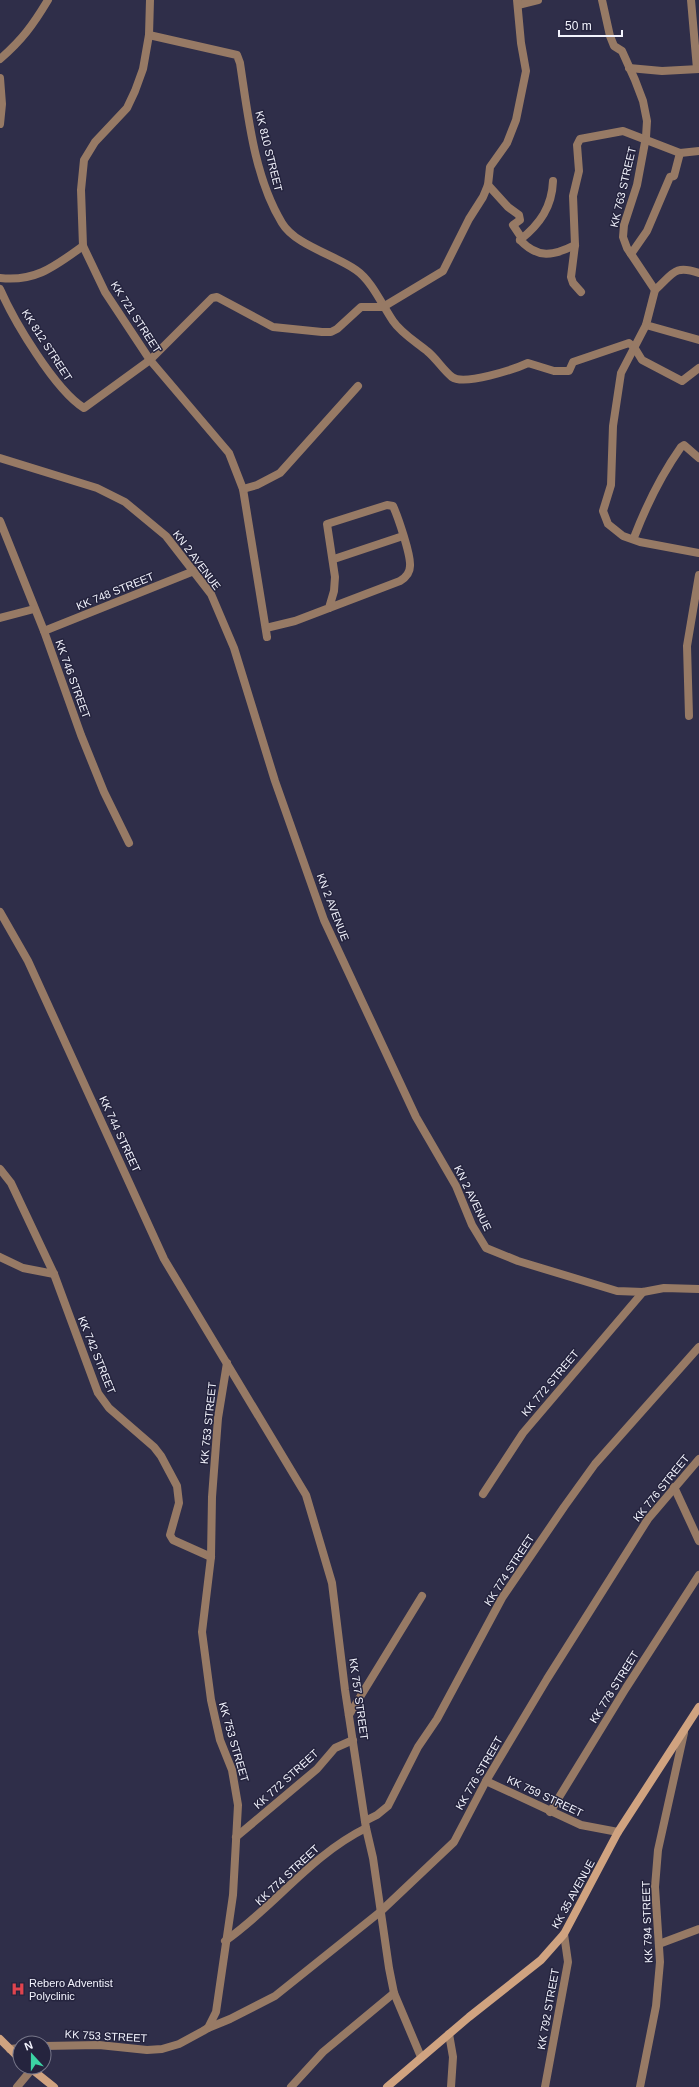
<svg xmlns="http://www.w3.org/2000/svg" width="699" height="2087" viewBox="0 0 699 2087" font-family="Helvetica,sans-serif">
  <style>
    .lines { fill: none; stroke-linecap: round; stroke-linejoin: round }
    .minor { stroke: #977a65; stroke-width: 8 }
    .tertiary { stroke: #977a65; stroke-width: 8 }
    .secondary { stroke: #d0a380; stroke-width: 8 }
    .labels { text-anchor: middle; stroke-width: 3; stroke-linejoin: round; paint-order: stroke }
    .street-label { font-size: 11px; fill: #f2f3fd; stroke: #25243e }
    .poi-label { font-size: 11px; fill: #f2f3fd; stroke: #25243e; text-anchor: start }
  </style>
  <rect width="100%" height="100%" fill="#2f2e49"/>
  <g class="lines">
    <!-- minor -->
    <g class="minor">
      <polyline points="150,0 149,35 143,69 135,91 127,108 95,142 84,160 81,190 83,246 105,292 150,360 229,453 243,489 267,637"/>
      <polyline points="602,0 610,36 614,46 622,51 635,80 643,101 647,121 646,137 637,185 624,225 623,237 627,248 655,290 646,325 699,340"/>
      <polyline points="691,0 697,69"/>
      <polyline points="518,5 538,0"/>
      <path d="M 149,35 L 237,55 L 240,63 C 248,115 254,177 282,223 C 295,245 335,255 356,270 C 372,281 382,305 393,321 C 401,333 416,342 427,351 C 436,358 443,370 452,377 C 464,386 515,369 528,363 L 554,371 L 569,371 L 573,362 L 629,343 L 634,347 L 642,360 L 682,381 L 699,368"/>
      <path d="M 0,59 C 22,40 33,25 48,0"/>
      <polyline points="629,68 662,71 699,69"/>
      <polyline points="0,78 2,104 0,124"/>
      <path d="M 553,181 C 552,207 540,224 520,240 C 538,259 553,256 575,245"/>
      <polyline points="488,185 508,207 519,215 520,220 513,225 521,237 520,240"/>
      <polyline points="631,254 647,231 670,177 674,176 680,153"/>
      <path d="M 0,278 C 36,282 55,266 83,246"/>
      <path d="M 0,289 C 14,321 55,390 84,408 L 150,360 L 212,298 L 217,297 L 273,327 L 322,332 L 331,332 L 337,329 L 361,307 L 383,307 L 443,271 L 469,219 L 483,197 L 488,185 L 490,167 L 507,143 L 516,120 L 526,71 L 521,43 L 517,0"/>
      <path d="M 655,290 C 673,274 674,264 699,273"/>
      <polyline points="581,292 573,283 571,277 575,245 573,196 579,171 577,145 580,139 623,131 680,153 699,151"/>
      <polyline points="646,325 621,373 613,426 611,485 603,511 608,524 623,536 640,542 699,553"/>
      <polyline points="243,489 257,485 280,473 358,386"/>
      <polyline points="0,521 44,631 81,735 104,792 129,843"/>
      <path d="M 635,535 C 647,504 662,474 681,447 L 684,445 L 699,458"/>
      <polyline points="334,559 403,536"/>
      <polyline points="0,618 34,609"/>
      <path d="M 266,628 L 295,621 L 400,581 C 405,578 410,573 410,566 C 411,555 398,517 393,506 L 387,505 L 327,524 L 335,577 L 334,591 L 329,608"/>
      <polyline points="44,631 194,571"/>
      <polyline points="689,716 687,646 699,575"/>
      <polyline points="0,912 28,961 164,1259 306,1495 332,1583 345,1690 366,1828 373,1858 389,1968 394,1993 421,2057"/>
      <polyline points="0,1169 11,1183 54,1274 98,1393 109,1408 154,1447 161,1456 177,1486 179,1503 170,1535 173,1540 211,1557"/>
      <polyline points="0,1257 23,1268 54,1274"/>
      <polyline points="674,1487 699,1541"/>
      <polyline points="483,1494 523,1433 643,1292"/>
      <polyline points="349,1715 422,1596"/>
      <polyline points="486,1781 581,1825 618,1832"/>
      <polyline points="550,1812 626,1688 699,1575"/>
      <polyline points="365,1821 377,1815 388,1806 418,1747 437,1719 502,1598 564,1507 595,1464 699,1347"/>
      <polyline points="236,1837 317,1769 335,1748 353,1740"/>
      <path d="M 225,1941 C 274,1907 311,1855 366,1828"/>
      <polyline points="659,1944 699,1929"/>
      <polyline points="208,2028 230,2019 275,1996 380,1912 454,1842 486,1781 547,1679 648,1519 699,1459"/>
      <polyline points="449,2034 453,2057 451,2087"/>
      <polyline points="44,2046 99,2045 147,2050 162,2049 179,2044 203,2031 208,2028 216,2012 233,1895 238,1805 232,1770 220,1740 211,1700 202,1632 211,1557 212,1497 218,1418 227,1363"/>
      <polyline points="10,2049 20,2048"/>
      <polyline points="17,2087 32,2069"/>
      <polyline points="291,2087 323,2052 394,1993"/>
      <polyline points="545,2087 568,1962 564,1934"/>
      <polyline points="640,2087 656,2006 660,1962 655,1887 658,1850 684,1733"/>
    </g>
    <!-- tertiary -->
    <polyline class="tertiary" points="0,458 97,488 125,502 166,536 211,594 234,648 275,781 324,920 416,1117 456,1186 472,1225 486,1248 518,1261 617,1291 643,1292 664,1288 699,1289"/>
    <!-- secondary -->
    <g class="secondary">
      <polyline points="0,2039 20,2059"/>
      <polyline points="29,2067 54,2087"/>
      <polyline points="387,2087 469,2017 541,1960 564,1934 618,1832 699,1707"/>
    </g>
  </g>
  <!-- icons -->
  <defs>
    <g id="hospital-bare" transform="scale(1.08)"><path d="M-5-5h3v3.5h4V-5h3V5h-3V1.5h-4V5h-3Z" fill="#e0444e" stroke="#25243e" stroke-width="2.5" paint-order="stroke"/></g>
  </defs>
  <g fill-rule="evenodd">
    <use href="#hospital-bare" x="18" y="1989"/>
  </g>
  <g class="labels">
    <!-- street labels -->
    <g class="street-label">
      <text transform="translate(269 151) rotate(76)" y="4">KK 810 STREET</text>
      <text transform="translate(623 187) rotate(-77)" y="4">KK 763 STREET</text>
      <text transform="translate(136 317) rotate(57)" y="4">KK 721 STREET</text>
      <text transform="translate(47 345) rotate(57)" y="4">KK 812 STREET</text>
      <text transform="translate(197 560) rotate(53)" y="4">KN 2 AVENUE</text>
      <text transform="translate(115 591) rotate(-22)" y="4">KK 748 STREET</text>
      <text transform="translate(73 679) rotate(70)" y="4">KK 746 STREET</text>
      <text transform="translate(333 907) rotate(69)" y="4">KN 2 AVENUE</text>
      <text transform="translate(120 1134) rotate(65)" y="4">KK 744 STREET</text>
      <text transform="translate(473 1198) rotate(64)" y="4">KN 2 AVENUE</text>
      <text transform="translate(97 1355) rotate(68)" y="4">KK 742 STREET</text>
      <text transform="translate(550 1383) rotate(-50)" y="4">KK 772 STREET</text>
      <text transform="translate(208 1423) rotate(-84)" y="4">KK 753 STREET</text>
      <text transform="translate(661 1488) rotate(-51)" y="4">KK 776 STREET</text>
      <text transform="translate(509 1570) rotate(-57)" y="4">KK 774 STREET</text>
      <text transform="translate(614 1687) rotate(-58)" y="4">KK 778 STREET</text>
      <text transform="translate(359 1699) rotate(82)" y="4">KK 757 STREET</text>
      <text transform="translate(234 1742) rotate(74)" y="4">KK 753 STREET</text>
      <text transform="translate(479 1773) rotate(-60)" y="4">KK 776 STREET</text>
      <text transform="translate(286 1779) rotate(-42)" y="4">KK 772 STREET</text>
      <text transform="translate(545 1796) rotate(25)" y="4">KK 759 STREET</text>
      <text transform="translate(287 1875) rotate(-43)" y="4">KK 774 STREET</text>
      <text transform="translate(573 1894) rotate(-61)" y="4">KK 35 AVENUE</text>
      <text transform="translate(647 1922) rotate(-92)" y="4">KK 794 STREET</text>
      <text transform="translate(548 2009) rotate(-80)" y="4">KK 792 STREET</text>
      <text transform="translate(106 2036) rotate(3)" y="4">KK 753 STREET</text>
    </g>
    <!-- poi labels -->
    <g class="poi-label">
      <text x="29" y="1987">Rebero Adventist<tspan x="29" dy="13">Polyclinic</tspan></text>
    </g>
  </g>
  <!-- north arrow -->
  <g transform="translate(32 2055) rotate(339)"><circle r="19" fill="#25243e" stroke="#77778a"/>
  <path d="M0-3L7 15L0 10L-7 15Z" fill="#3cd4a4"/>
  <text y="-6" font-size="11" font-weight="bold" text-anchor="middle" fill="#f2f3fd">N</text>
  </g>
  <!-- scale -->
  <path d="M559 30v6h63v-6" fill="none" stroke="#f2f3fd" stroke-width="2"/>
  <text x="565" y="30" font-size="12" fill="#f2f3fd" stroke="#25243e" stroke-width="3" paint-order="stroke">50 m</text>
</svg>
